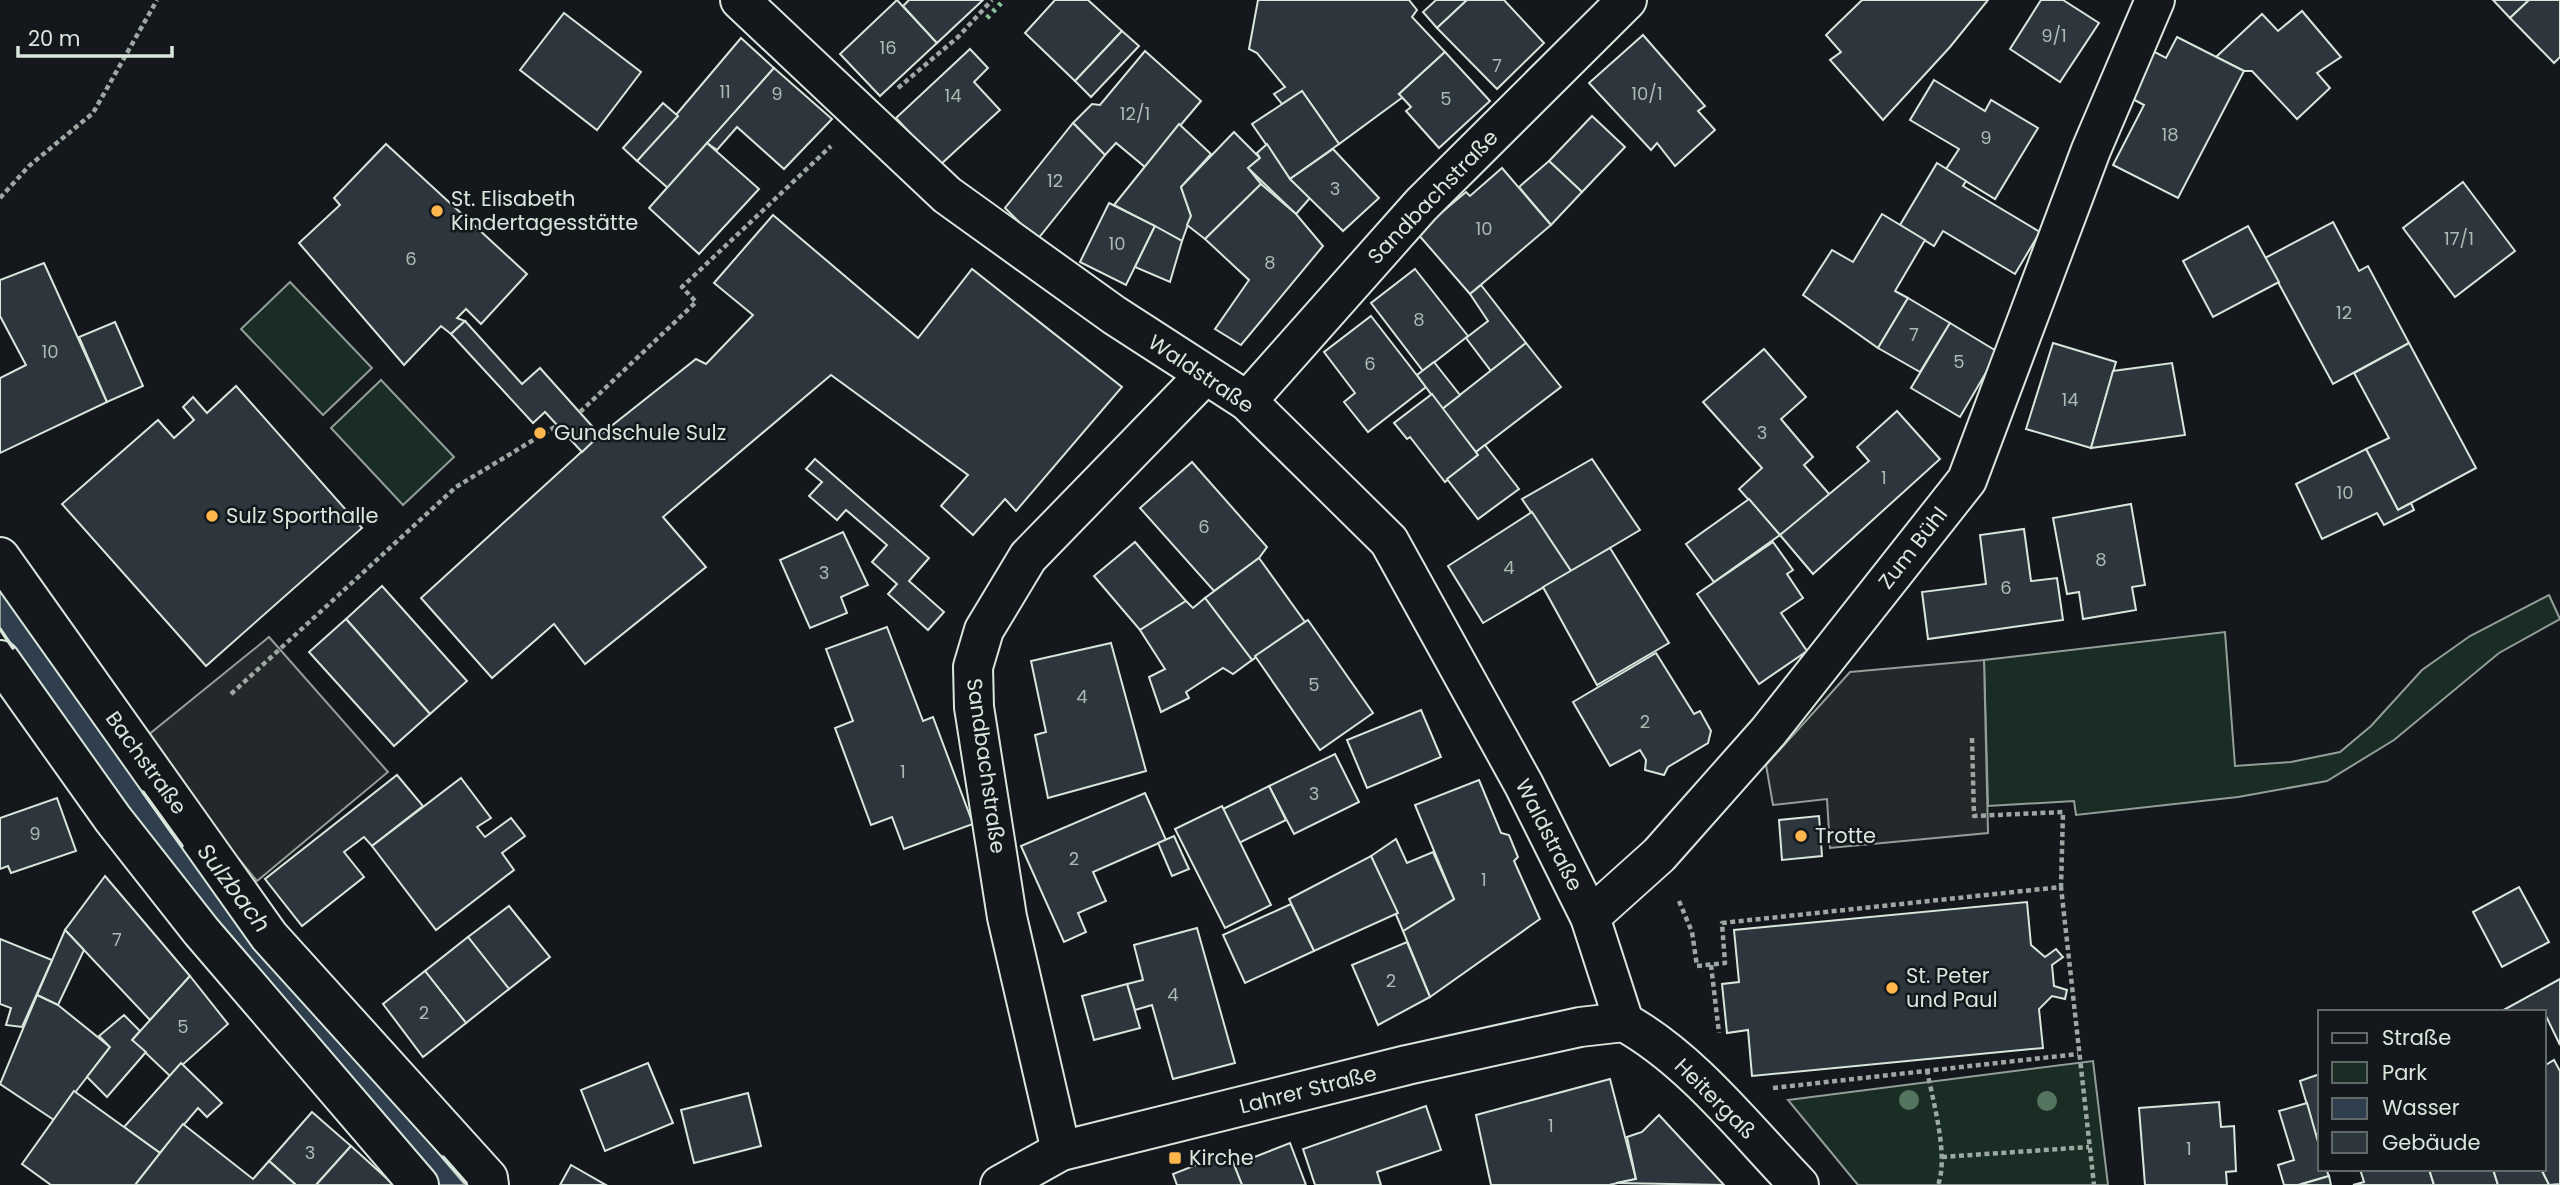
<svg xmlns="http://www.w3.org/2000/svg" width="2560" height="1185" viewBox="0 0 2560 1185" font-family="Poppins,sans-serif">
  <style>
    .green { fill: #1a2d24; stroke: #939e99; stroke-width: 2 }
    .parking { fill: #24282b; stroke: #939e99; stroke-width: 2 }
    .water { fill: #2f3f4d; stroke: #939e99; stroke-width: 2 }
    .building { fill: #2c363c; stroke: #d8e6dc; stroke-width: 2 }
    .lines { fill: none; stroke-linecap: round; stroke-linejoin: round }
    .minor-casing { stroke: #d8e6dc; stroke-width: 42 }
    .path { stroke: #9da8a2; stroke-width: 4.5; stroke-dasharray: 5 3.5; stroke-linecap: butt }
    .minor { stroke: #14181c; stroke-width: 38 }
    .hedge { stroke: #8ac095; stroke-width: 5; stroke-dasharray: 3.5 5; stroke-linecap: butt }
    .wall { stroke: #d8e6dc; stroke-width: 3.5 }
    .tree { fill: #55745f }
    .poi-dot { fill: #ffb74d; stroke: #14181c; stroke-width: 2.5 }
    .labels { text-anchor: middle; stroke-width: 5; stroke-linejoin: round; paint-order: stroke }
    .number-label { font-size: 18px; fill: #adbab4 }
    .street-label { font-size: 21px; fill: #d8e6dc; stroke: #14181c }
    .poi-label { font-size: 21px; fill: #d8e6dc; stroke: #14181c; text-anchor: start }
    .water-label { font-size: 23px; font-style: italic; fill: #d8e6dc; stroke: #14181c }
  </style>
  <rect width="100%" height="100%" fill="#14181c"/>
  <!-- green -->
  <g class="green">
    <polygon points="290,282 372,368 323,415 241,329"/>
    <polygon points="381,380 454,457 403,505 331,428"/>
    <polygon points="2549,595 2560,619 2499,653 2394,740 2327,781 2238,797 2076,815 2074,801 1988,806 1984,660 2225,632 2235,766 2291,762 2340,752 2371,726 2422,670 2470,636"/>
    <polygon points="2093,1061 2108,1185 1858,1185 1788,1100"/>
  </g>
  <!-- parking -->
  <g class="parking">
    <polygon points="269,637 388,772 257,881 142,740"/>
    <polygon points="1984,660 1988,833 1830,848 1827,799 1773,805 1766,765 1850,672"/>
  </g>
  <!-- water -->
  <polygon class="water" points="0,585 171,833 465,1185 439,1185 225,943 73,736 0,629"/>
  <!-- building -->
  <g class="building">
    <polygon points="897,0 937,43 880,96 840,54"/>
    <polygon points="909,0 983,0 937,43 903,6"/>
    <polygon points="1055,0 1088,0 1122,31 1075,81 1025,33"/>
    <polygon points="1258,0 1409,0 1417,10 1412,17 1445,52 1399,94 1403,97 1339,144 1302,91 1282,104 1274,94 1285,87 1257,53 1249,49"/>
    <polygon points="1436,0 1467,0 1437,28 1423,12"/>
    <polygon points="1467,0 1504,0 1544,43 1497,89 1437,28"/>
    <polygon points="1862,0 1988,0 1950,47 1883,120 1830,60 1841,52 1826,35"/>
    <polygon points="2041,0 2063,0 2099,23 2060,82 2010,49"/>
    <polygon points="2493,0 2529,0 2510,18"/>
    <polygon points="2529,0 2560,0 2560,57 2554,63 2510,18"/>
    <polygon points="2302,11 2341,57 2317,73 2330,88 2297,119 2252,71 2244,71 2216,57 2262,14 2278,31"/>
    <polygon points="564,13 641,72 597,130 520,70"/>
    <polygon points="1122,31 1139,46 1091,97 1075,81"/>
    <polygon points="1643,35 1705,106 1698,111 1715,130 1675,166 1657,143 1651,150 1589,83"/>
    <polygon points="2177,37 2244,71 2178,198 2113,165 2144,105 2127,96 2151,50 2166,58"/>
    <polygon points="741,38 774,68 668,188 637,161"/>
    <polygon points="970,49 988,68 974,82 1000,110 940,165 896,118"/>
    <polygon points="1145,51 1201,101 1145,167 1116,143 1105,155 1073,123 1092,104 1100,105"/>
    <polygon points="1445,52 1490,101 1439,148 1406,111 1411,107 1399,94"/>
    <polygon points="774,68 832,119 784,169 737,127 717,150 707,143"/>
    <polygon points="1934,80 1985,111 1991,100 2038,128 1995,199 1946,169 1959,149 1910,120"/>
    <polygon points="1302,91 1339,144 1290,179 1252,124"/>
    <polygon points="663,103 678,116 637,161 623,148"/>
    <polygon points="1592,116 1625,147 1582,192 1549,161"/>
    <polygon points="1073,123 1105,155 1037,240 1005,208"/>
    <polygon points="1179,124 1211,154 1181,187 1191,216 1182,241 1114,205"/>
    <polygon points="1234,132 1260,158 1248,168 1261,184 1205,239 1187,225 1191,216 1181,187"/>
    <polygon points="707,143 759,189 699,254 649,208"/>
    <polygon points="386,144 527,274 481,324 466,309 457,318 465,321 451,334 441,326 404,365 299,243 340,205 334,198"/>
    <polygon points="1267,144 1290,179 1310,198 1296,214 1248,168 1260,158 1257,153"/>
    <polygon points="1333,149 1379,198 1343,231 1290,179"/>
    <polygon points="1549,161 1582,192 1551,225 1519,187"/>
    <polygon points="1937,163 1966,181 1963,186 2040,232 2015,274 1943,231 1934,246 1900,225"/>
    <polygon points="1502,168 1551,225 1470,294 1417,233 1466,192 1470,196"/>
    <polygon points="2463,182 2515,251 2455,297 2403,228"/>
    <polygon points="1261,184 1296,214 1323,246 1241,345 1215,329 1249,280 1205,239"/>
    <polygon points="1109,203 1155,226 1126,285 1080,262"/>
    <polygon points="1882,214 1925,240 1895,291 1908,298 1878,348 1803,295 1832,250 1853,262"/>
    <polygon points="773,215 918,338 972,269 1122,387 1016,511 1005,499 973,535 941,506 968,475 831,375 663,517 706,567 585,664 554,624 492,678 421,598 600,435 696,359 706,364 753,315 714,283"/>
    <polygon points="2333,222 2359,271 2368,266 2409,343 2333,384 2265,258"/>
    <polygon points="1155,226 1182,241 1170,282 1135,267"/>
    <polygon points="2248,226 2279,282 2213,317 2183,261"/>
    <polygon points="44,263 107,402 0,453 0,378 26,365 0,316 0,280"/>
    <polygon points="1415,269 1468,336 1423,371 1371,303"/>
    <polygon points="1481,285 1526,343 1491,371 1466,338 1488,321 1470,294"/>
    <polygon points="1908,298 1950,323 1920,372 1878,348"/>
    <polygon points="1371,316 1426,387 1368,432 1344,402 1355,393 1324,352"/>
    <polygon points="465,321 522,384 540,368 600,435 582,452 545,412 533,423 451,334"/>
    <polygon points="115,322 143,386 107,402 79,337"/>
    <polygon points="1950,323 1998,352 1960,417 1911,388"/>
    <polygon points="1526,343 1561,387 1476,452 1442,409"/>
    <polygon points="2053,343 2116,362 2091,448 2026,429"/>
    <polygon points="2409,343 2476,468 2398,510 2366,449 2389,438 2354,373"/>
    <polygon points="1764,349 1806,397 1781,419 1813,457 1804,465 1831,496 1780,535 1739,489 1762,468 1703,402"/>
    <polygon points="1434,362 1460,395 1442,409 1417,375"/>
    <polygon points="2172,363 2185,435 2091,448 2113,371"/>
    <polygon points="236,386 362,528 206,666 62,504 158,420 174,438 194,420 183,407 193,397 207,413"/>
    <polygon points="1432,394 1478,455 1445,482 1410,437 1407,439 1394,423"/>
    <polygon points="1897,411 1940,459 1813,574 1780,535 1869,461 1857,447"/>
    <polygon points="1485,445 1519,489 1478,519 1447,479 1478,455 1476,452"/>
    <polygon points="2366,449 2398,510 2411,503 2414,510 2384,525 2377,513 2322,539 2296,484"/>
    <polygon points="815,459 929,558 909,581 944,612 928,630 888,594 897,584 872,562 887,545 846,510 837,520 809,496 822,482 806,469"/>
    <polygon points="1592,459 1640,530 1571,571 1522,499"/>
    <polygon points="1192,462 1267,547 1259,558 1214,591 1140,508"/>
    <polygon points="1749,499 1780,535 1714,582 1686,544"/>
    <polygon points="2131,504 2145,585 2132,587 2136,610 2083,619 2079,592 2067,594 2053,518"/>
    <polygon points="1532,512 1571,571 1483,623 1448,566"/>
    <polygon points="2024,529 2031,581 2057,578 2063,620 1928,639 1922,592 1986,584 1980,535"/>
    <polygon points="843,532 868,585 841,597 847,613 810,628 780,560"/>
    <polygon points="1135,542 1186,601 1140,630 1094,576"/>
    <polygon points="1773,542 1793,570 1787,574 1803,598 1781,613 1807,651 1759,684 1697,594"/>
    <polygon points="1610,548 1669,643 1597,685 1543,587"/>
    <polygon points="1259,558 1305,622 1252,660 1205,598"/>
    <polygon points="382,586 467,681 430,714 346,619"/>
    <polygon points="1205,598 1252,660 1233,674 1223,668 1186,692 1189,698 1161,712 1149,677 1165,669 1140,630 1186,601 1193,608"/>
    <polygon points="346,619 430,714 394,746 309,652"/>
    <polygon points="1308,620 1373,713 1320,750 1255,656"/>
    <polygon points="887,627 923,721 933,717 973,824 904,849 892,817 871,825 835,728 853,721 826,649"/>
    <polygon points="1111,643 1146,771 1048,798 1035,735 1046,732 1031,661"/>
    <polygon points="1656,653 1694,714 1700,711 1711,731 1708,743 1668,767 1664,775 1645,770 1646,760 1640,750 1610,766 1573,702"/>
    <polygon points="1421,710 1441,757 1367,788 1347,740"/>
    <polygon points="1335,754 1359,802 1294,834 1269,786"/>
    <polygon points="397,775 423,806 372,846 364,837 344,852 364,877 302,926 265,879"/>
    <polygon points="461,778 491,818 477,827 485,837 511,818 525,836 502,853 514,870 436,930 372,846"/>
    <polygon points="1479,780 1501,833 1509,835 1518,857 1514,861 1540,919 1430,997 1403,931 1454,899 1415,805"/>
    <polygon points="1269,786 1286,820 1239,843 1223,809"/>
    <polygon points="1145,793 1166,840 1093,872 1106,901 1078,913 1086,932 1064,942 1021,846"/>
    <polygon points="57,798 76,851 11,873 8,866 0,869 0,818"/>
    <polygon points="1222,806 1271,905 1225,928 1175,829"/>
    <polygon points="1819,816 1822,856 1782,860 1779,820"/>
    <polygon points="1174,836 1189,869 1172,876 1158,843"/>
    <polygon points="1396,839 1407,863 1433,852 1454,899 1403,931 1371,856"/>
    <polygon points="1371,856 1398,913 1314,951 1289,899"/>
    <polygon points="105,876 190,976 150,1020 65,930"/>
    <polygon points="2519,887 2549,942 2502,967 2473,912"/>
    <polygon points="2027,902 2031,945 2045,957 2056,949 2063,957 2052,965 2054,986 2067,990 2065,999 2052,996 2039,1009 2043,1048 1752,1076 1748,1030 1727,1033 1722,984 1739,982 1734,930"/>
    <polygon points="1291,904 1314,951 1245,983 1223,935"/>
    <polygon points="509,906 550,957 509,989 468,937"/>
    <polygon points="1197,928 1235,1063 1173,1079 1152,1005 1135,1010 1127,984 1143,980 1134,945"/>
    <polygon points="65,930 84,950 58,1005 37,995"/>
    <polygon points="468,937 509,989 466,1023 425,971"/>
    <polygon points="0,939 52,960 22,1027 6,1025 11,1008 0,1004"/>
    <polygon points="1407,942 1430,997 1378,1025 1352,965"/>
    <polygon points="425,971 466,1023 423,1057 383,1004"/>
    <polygon points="190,976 228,1024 170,1076 132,1040"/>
    <polygon points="2560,979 2560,1045 2544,1012 2500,1012"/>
    <polygon points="1127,984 1140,1028 1094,1040 1082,996"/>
    <polygon points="37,995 58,1005 110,1047 54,1120 0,1084"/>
    <polygon points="124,1015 140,1031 132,1040 146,1052 107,1097 87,1077 110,1047 99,1036"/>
    <polygon points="2554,1060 2560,1071 2560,1184 2549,1185 2541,1169 2544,1169 2544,1066"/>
    <polygon points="181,1063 222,1103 207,1117 198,1108 160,1153 124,1127"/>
    <polygon points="648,1063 673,1123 605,1151 581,1090"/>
    <polygon points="2320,1074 2320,1149 2300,1081"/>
    <polygon points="1610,1079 1636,1179 1609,1185 1491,1185 1476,1115"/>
    <polygon points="74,1091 160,1153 135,1185 51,1185 22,1164"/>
    <polygon points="748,1093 761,1146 694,1163 681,1110"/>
    <polygon points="2219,1102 2221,1127 2234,1126 2236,1171 2226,1172 2227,1185 2145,1185 2139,1108"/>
    <polygon points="2307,1103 2320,1149 2320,1169 2326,1169 2329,1176 2298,1185 2284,1185 2278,1165 2294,1160 2279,1111"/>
    <polygon points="1426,1106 1441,1150 1377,1172 1381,1185 1315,1185 1303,1149"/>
    <polygon points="312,1112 351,1146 316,1185 296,1185 269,1161"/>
    <polygon points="1659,1115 1724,1185 1616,1183 1636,1179 1627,1137 1642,1132"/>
    <polygon points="183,1124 253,1179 269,1161 296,1185 135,1185"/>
    <polygon points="1290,1143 1306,1185 1242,1185 1234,1165"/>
    <polygon points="351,1146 394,1185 316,1185"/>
    <polygon points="1229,1152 1242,1185 1177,1185 1173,1174"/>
    <polygon points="571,1165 606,1185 560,1185"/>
    <polygon points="2360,1169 2429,1169 2434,1185 2353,1185 2364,1182"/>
    <polygon points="2429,1169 2493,1169 2498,1185 2434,1185"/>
    <polygon points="2493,1169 2541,1169 2549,1185 2498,1185"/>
    <polygon points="2329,1176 2331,1185 2302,1185 2302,1184"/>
  </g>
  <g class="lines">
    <!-- minor casing -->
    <g class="minor-casing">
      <g id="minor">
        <polyline points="740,0 947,195 1114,315 1247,401 1389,541 1524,785 1590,917 1624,1022"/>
        <polyline points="1247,401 1421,205 1627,0"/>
        <polyline points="0,557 269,936 488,1178 489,1185"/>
        <polyline points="0,660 113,819 201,931 419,1185"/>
        <polyline points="1590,917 1659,855 1768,732 1967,480 2091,150 2155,0"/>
        <path d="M 1624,1022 C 1692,1060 1745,1129 1799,1185"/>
        <polyline points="1061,1151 1007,917 974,707 973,667 984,630 1028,557 1205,375"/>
        <polyline points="1000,1185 1061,1151 1407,1065 1580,1027 1624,1022"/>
      </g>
    </g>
    <!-- path -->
    <g class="path">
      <polyline points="898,88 958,37 992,0"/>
      <polyline points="0,198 29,166 93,113 157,0"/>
      <polyline points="580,412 696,302 682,287 831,146"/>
      <polyline points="231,694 456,487 558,425"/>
      <polyline points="1972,738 1974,816 2063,812 2061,887"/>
      <polyline points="1679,901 1692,932 1697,966 1725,963 1722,923 2061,887 2094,1185"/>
      <polyline points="1711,965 1719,1033"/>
      <path d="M 1927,1070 C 1933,1102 1949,1156 1938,1185"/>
      <polyline points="1773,1088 2078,1054"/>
      <polyline points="1942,1157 2089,1147"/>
    </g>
    <!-- minor -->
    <use href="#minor" class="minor"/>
    <!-- hedge -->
    <polyline class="hedge" points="987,18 1004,0"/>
    <!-- wall -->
    <g class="wall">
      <polyline points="0,629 13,648"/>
      <polyline points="143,792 182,846"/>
      <polyline points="443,1157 466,1183"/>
    </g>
  </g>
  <!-- trees -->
  <g class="tree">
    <circle cx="1909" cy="1100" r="10"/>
    <circle cx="2047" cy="1101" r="10"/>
  </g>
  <!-- markers -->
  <g class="poi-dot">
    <circle cx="437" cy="211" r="7"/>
    <circle cx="540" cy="433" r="7"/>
    <circle cx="212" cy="516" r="7"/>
    <circle cx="1801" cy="836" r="7"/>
    <circle cx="1892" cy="988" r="7"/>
    <rect x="1168" y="1151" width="14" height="14" rx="3.5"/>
  </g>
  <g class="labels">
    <!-- number labels -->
    <g class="number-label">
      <text x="2054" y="42">9/1</text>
      <text x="888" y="54">16</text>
      <text x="1497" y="72">7</text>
      <text x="725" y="98">11</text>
      <text x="777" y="100">9</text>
      <text x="1647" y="100">10/1</text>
      <text x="953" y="102">14</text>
      <text x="1446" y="105">5</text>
      <text x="1135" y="120">12/1</text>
      <text x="2170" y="141">18</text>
      <text x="1986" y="144">9</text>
      <text x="1055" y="187">12</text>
      <text x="1335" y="195">3</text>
      <text x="1484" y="235">10</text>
      <text x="2459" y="245">17/1</text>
      <text x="1117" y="250">10</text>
      <text x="411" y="265">6</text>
      <text x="1270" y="269">8</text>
      <text x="2344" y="319">12</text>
      <text x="1419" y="326">8</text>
      <text x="1914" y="341">7</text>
      <text x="50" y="358">10</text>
      <text x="1959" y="368">5</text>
      <text x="1370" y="370">6</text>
      <text x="2070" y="406">14</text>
      <text x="1762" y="439">3</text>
      <text x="1884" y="484">1</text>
      <text x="2345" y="499">10</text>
      <text x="1204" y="533">6</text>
      <text x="2101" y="566">8</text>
      <text x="1509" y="574">4</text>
      <text x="824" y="579">3</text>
      <text x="2006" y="594">6</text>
      <text x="1314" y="691">5</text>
      <text x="1082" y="703">4</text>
      <text x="1645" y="728">2</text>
      <text x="903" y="778">1</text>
      <text x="1314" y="800">3</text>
      <text x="35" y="840">9</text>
      <text x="1074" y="865">2</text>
      <text x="1484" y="886">1</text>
      <text x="117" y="946">7</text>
      <text x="1391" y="987">2</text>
      <text x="1173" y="1001">4</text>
      <text x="424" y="1019">2</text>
      <text x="183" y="1033">5</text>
      <text x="1551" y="1132">1</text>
      <text x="2189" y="1155">1</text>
      <text x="310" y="1159">3</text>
    </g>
    <!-- street labels -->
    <g class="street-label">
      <text transform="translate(1433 197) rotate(-46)" y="7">Sandbachstraße</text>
      <text transform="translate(1201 374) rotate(34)" y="7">Waldstraße</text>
      <text transform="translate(1913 548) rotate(-52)" y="7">Zum Bühl</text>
      <text transform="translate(146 763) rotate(54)" y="7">Bachstraße</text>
      <text transform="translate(986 766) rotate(82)" y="7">Sandbachstraße</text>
      <text transform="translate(1549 835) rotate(63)" y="7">Waldstraße</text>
      <text transform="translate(1308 1090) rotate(-14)" y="7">Lahrer Straße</text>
      <text transform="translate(1715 1099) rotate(45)" y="7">Heitergaß</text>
    </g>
    <!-- poi labels -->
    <g class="poi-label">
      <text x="451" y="206">St. Elisabeth<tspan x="451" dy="24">Kindertagesstätte</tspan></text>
      <text x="554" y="440">Gundschule Sulz</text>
      <text x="226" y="523">Sulz Sporthalle</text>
      <text x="1815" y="843">Trotte</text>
      <text x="1906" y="983">St. Peter<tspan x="1906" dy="24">und Paul</tspan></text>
      <text x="1189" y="1165">Kirche</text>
    </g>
    <!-- water labels -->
    <g class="water-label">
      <text transform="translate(234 888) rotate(53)" y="8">Sulzbach</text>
    </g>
  </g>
  <!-- legend -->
  <rect x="2318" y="1010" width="228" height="161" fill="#14181c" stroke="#626a69" stroke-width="2"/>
  <rect x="2332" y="1033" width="35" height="10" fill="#14181c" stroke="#626a69" stroke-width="2"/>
  <text x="2382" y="1045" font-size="21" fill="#d8e6dc">Straße</text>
  <rect x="2332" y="1062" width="35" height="21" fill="#1a2d24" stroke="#626a69" stroke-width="2"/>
  <text x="2382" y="1080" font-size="21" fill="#d8e6dc">Park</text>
  <rect x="2332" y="1098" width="35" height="21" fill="#2f3f4d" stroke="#626a69" stroke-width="2"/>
  <text x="2382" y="1115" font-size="21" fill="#d8e6dc">Wasser</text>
  <rect x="2332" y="1132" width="35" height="21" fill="#2c363c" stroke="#626a69" stroke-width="2"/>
  <text x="2382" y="1150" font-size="21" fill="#d8e6dc">Gebäude</text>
  <!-- scale -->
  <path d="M18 46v10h154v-10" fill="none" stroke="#d8e6dc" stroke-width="3.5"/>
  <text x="28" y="46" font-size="21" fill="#d8e6dc" stroke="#14181c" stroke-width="5" paint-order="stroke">20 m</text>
</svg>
